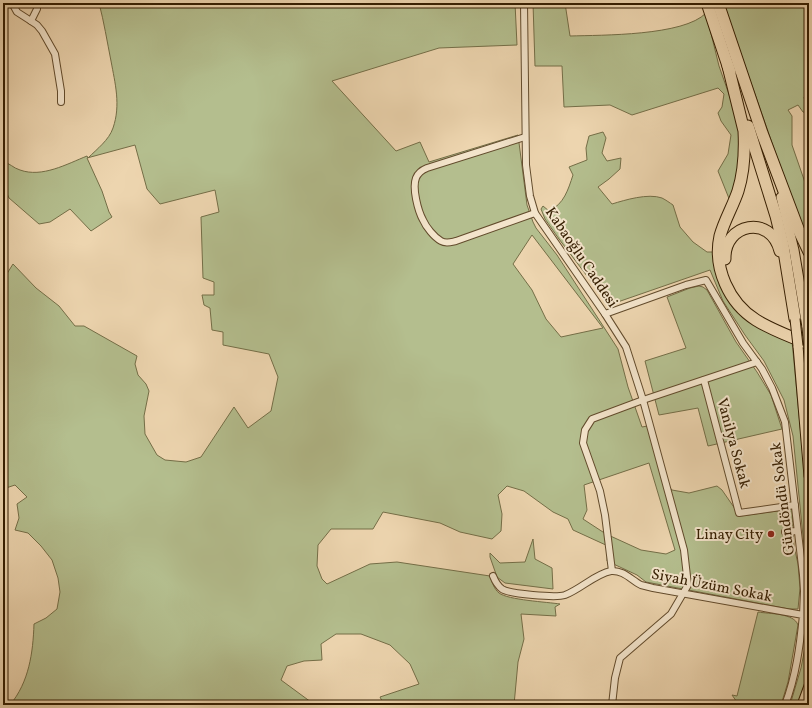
<svg xmlns="http://www.w3.org/2000/svg" width="812" height="708" viewBox="0 0 812 708" font-family="Vollkorn,serif">
  <style>
    .green { fill: #b4be8e; stroke: #746e47; fill-rule: evenodd }
    .lines { fill: none; stroke-linecap: round; stroke-linejoin: round }
    .street-casing { stroke: #624b2c; stroke-width: 8 }
    .primary-casing { stroke: #341d00; stroke-width: 11 }
    .highway-casing { stroke: #341d00; stroke-width: 13 }
    .street { stroke: #f3e4cb; stroke-width: 6 }
    .primary { stroke: #edd5af; stroke-width: 9 }
    .highway { stroke: #edd5af; stroke-width: 11 }
    .primary-bridge-casing { stroke: #341d00; stroke-width: 11; stroke-linecap: butt }
    .primary-bridge { stroke: #edd5af; stroke-width: 9 }
    .poi-dot { fill: #8f2418; stroke: #f3e4cb; stroke-width: 1.5 }
    .labels { text-anchor: middle; stroke-width: 4; stroke-linejoin: round; paint-order: stroke }
    .street-label { font-size: 15px; fill: #341d00; stroke: #f3e4cb }
    .poi-label { font-size: 15px; fill: #341d00; stroke: #f3e4cb; text-anchor: end }
  </style>
  <rect width="100%" height="100%" fill="#edd5af"/>
  <filter id="stains"><feTurbulence type="fractalNoise" baseFrequency=".005" numOctaves="4"/><feColorMatrix values="0 0 0 0 .2 0 0 0 0 .09 0 0 0 0 .02 0 0 0 .5 -.17"/></filter>
  <radialGradient id="worn" r=".72"><stop offset=".6" stop-color="#630" stop-opacity="0"/><stop offset="1" stop-color="#630" stop-opacity=".3"/></radialGradient>
  <!-- green -->
  <g class="green">
    <path d="M 99,3 L 515,3 L 517,45 L 439,48 L 332,81 L 396,151 L 420,142 L 429,162 L 518,135 L 527,205 L 533,222 L 536,228 L 557,255 L 618,349 L 628,387 L 642,427 L 653,425 L 657,461 L 664,481 L 672,490 L 689,493 L 717,486 L 722,490 L 740,516 L 792,509 L 794,546 L 798,564 L 800,588 L 798,609 L 789,609 L 646,582 L 637,575 L 607,561 L 608,546 L 573,530 L 568,519 L 553,512 L 524,491 L 507,486 L 498,495 L 502,514 L 501,531 L 492,539 L 460,532 L 440,523 L 383,512 L 373,529 L 331,529 L 318,545 L 317,566 L 322,579 L 327,584 L 370,564 L 397,562 L 490,576 C 492,582 494,589 499,593 C 508,600 547,602 560,604 L 555,607 L 556,616 L 521,614 L 524,639 L 518,662 L 514,705 L 384,705 L 380,697 L 419,684 L 410,664 L 390,645 L 361,634 L 336,634 L 321,644 L 322,660 L 304,661 L 287,666 L 281,680 L 315,705 L 10,705 C 29,682 33,653 34,624 L 46,618 L 57,609 L 60,592 L 58,578 L 52,560 L 41,546 L 28,533 L 15,530 L 19,518 L 17,504 L 27,497 L 15,485 L 3,489 L 3,280 L 13,264 L 36,288 L 59,306 L 75,326 L 84,326 L 137,356 L 135,364 L 138,375 L 146,384 L 149,391 L 144,416 L 145,434 L 157,455 L 165,460 L 186,462 L 201,457 L 234,407 L 248,428 L 271,411 L 278,377 L 269,354 L 223,345 L 223,332 L 212,330 L 210,308 L 204,305 L 202,295 L 214,295 L 214,282 L 203,278 L 201,217 L 219,212 L 215,190 L 160,204 L 147,189 L 135,145 L 87,158 L 102,191 L 109,212 L 112,217 L 91,231 L 70,209 L 50,222 L 39,224 L 9,198 L 3,185 L 3,162 C 10,163 13,168 20,170 C 42,178 67,164 87,156 L 88,158 C 97,149 109,140 113,128 C 121,105 115,83 111,61 C 107,41 104,22 99,3 ZM 532,235 L 603,328 L 561,337 L 546,319 L 532,290 L 513,264 ZM 649,463 L 675,550 L 666,554 L 641,550 L 606,534 L 583,519 L 587,510 L 584,485 Z"/>
    <path d="M 533,3 L 565,3 L 570,36 C 602,35 684,36 706,13 L 719,66 L 732,103 L 740,132 L 740,164 L 730,201 L 718,171 L 728,154 L 731,135 L 721,121 L 718,113 L 722,107 L 724,94 L 718,88 L 632,115 L 610,105 L 564,107 L 562,66 L 535,66 Z"/>
    <polygon points="723,3 809,3 809,96 804,97 807,113 803,112 798,105 788,110 792,116 792,145 809,194 809,243 785,180"/>
    <path d="M 603,132 L 606,138 L 602,153 L 607,161 L 621,158 L 620,169 L 609,179 L 598,187 L 612,204 C 625,200 648,193 662,198 C 666,200 670,203 673,205 L 680,227 L 693,242 L 707,252 L 716,252 L 728,297 L 792,341 L 809,521 L 809,675 L 799,705 L 790,705 L 801,668 L 807,637 L 808,608 L 805,556 L 793,436 L 784,400 L 764,361 L 745,335 L 723,301 L 710,270 L 609,305 L 559,239 L 545,219 L 541,209 L 543,206 L 549,211 C 564,204 568,190 573,175 L 569,167 L 587,160 L 586,148 L 589,136 Z"/>
    <polygon points="699,286 703,287 707,290 736,342 757,372 771,395 782,429 708,446 698,408 659,415 645,361 686,348 667,297 690,288"/>
    <polygon points="533,539 535,559 552,568 553,589 505,583 497,577 490,557 490,553 500,563 525,562"/>
    <path d="M 758,612 C 770,614 794,613 798,625 L 788,682 L 781,705 L 739,705 L 732,695 L 737,696 Z"/>
  </g>
  <g class="lines">
    <!-- street casing -->
    <g class="street-casing">
      <g id="street">
        <polyline points="12,3 17,12 31,21"/>
        <polyline points="37,3 37,9 31,21 37,25 42,31 55,54 61,91 61,102"/>
        <polyline points="524,3 526,165 530,196 535,213 605,314 626,347 643,400 684,550 688,585 671,614 620,658 615,678 612,705"/>
        <polyline points="3,5 10,3"/>
        <path d="M 525,137 L 427,168 C 422,170 418,173 416,178 C 412,188 418,211 423,220 C 426,227 434,237 441,241 C 446,244 451,242 456,241 L 535,213"/>
        <polyline points="605,314 686,285 706,280 743,343 762,369 772,388 785,422 803,575 804,591 803,615"/>
        <polyline points="704,380 739,513 795,505"/>
        <polyline points="785,532 797,531"/>
        <polyline points="612,571 605,515 600,491 583,443 585,430 592,419 643,400 757,362"/>
        <path d="M 493,576 C 495,581 498,586 502,589 C 509,594 556,598 565,595 C 581,589 595,574 611,571 C 624,570 631,580 641,585 C 645,586 649,587 653,588 L 803,615 C 800,646 796,676 785,705"/>
      </g>
    </g>
    <!-- primary casing -->
    <g class="primary-casing">
      <g id="primary">
        <polyline points="781,197 794,250 807,327"/>
        <polyline points="798,346 809,476"/>
        <polyline points="802,705 809,686"/>
      </g>
    </g>
    <!-- highway casing -->
    <g class="highway-casing">
      <g id="highway">
        <polyline points="707,3 730,72"/>
        <polyline points="718,3 762,133 799,231 809,252"/>
        <path d="M 728,66 L 744,131 C 745,151 744,172 738,191 C 733,206 724,221 720,236 C 713,268 729,303 756,320 C 772,330 791,337 809,344"/>
        <polyline points="748,126 776,216 783,245 795,319"/>
        <path d="M 725,259 C 724,223 771,214 780,251"/>
      </g>
    </g>
    <!-- street -->
    <use href="#street" class="street"/>
    <!-- primary -->
    <use href="#primary" class="primary"/>
    <!-- highway -->
    <use href="#highway" class="highway"/>
    <!-- primary-bridge casing -->
    <g class="primary-bridge-casing">
      <g id="primary-bridge">
        <polyline points="795,319 798,346"/>
        <polyline points="807,327 809,349"/>
      </g>
    </g>
    <!-- primary-bridge -->
    <use href="#primary-bridge" class="primary-bridge"/>
  </g>
  <!-- markers -->
  <circle class="poi-dot" cx="771" cy="534" r="4"/>
  <g class="labels">
    <!-- street labels -->
    <g class="street-label">
      <text transform="translate(582 257) rotate(56)" y="5">Kabaoğlu Caddesi</text>
      <text transform="translate(734 443) rotate(75)" y="5">Vanilya Sokak</text>
      <text transform="translate(782 499) rotate(-97)" y="5">Gündöndü Sokak</text>
      <text transform="translate(712 585) rotate(11)" y="5">Siyah Üzüm Sokak</text>
    </g>
    <!-- poi labels -->
    <g class="poi-label">
      <text x="763" y="539">Linay City</text>
    </g>
  </g>
  <!-- margin -->
  <rect width="812" height="708" fill="none" stroke="#edd5af" stroke-width="16"/>
  <rect x="4" y="4" width="804" height="700" fill="none" stroke="#341d00" stroke-width="2"/>
  <rect x="8" y="8" width="796" height="692" fill="none" stroke="#341d00"/>
  <rect width="100%" height="100%" filter="url(#stains)"/>
  <rect width="100%" height="100%" fill="url(#worn)"/>
</svg>
